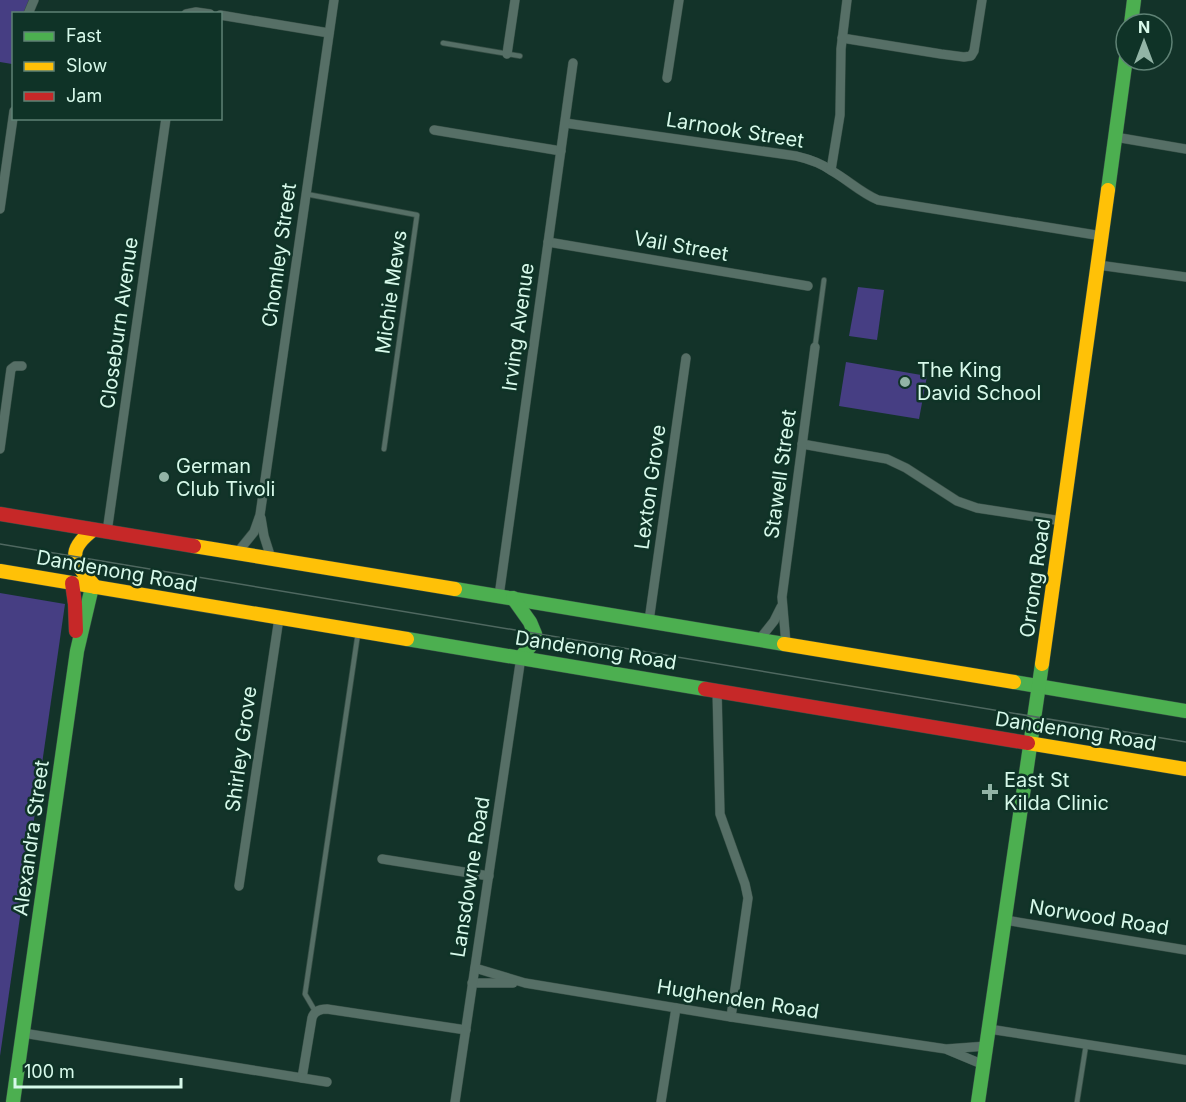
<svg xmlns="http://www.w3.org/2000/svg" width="1186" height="1102" viewBox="0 0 1186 1102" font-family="Inter,sans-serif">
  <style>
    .green { fill: #463e83 }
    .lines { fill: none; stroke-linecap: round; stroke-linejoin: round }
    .lane-casing { stroke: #374f46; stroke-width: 6 }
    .street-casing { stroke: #374f46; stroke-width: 10 }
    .fast-casing { stroke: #374f46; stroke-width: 15 }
    .slow-casing { stroke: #374f46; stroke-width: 15 }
    .jam-casing { stroke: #374f46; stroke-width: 15 }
    .lane { stroke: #566f66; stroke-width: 4.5 }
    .street { stroke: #566f66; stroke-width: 9 }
    .fast { stroke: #4caf50; stroke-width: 14 }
    .slow { stroke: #ffc107; stroke-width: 14 }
    .jam { stroke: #c62828; stroke-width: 14 }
    .tram { stroke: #4f6860; stroke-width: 1.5 }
    .poi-dot { fill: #92b4a6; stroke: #0f3327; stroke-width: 2 }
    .labels { text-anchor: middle; stroke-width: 5; stroke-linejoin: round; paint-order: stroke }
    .street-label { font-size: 20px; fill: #d7f9ea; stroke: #0f3327 }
    .poi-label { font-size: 20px; fill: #d7f9ea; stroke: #0f3327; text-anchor: start }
  </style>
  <rect width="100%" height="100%" fill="#133329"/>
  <!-- green -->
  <g class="green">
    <polygon points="0,0 37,0 29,13 14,14 14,58 12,64 0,62"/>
    <polygon points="858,287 884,290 877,340 849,336"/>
    <polygon points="846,362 927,376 919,419 839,406"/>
    <polygon points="0,593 65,604 0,1056"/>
  </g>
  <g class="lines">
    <!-- lane casing -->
    <g class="lane-casing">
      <g id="lane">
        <polyline points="443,43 520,56"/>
        <polyline points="306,194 417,215 384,449"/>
        <polyline points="815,347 824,280"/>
        <polyline points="315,1011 305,994 358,633"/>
        <polyline points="1077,1102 1086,1045"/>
      </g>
    </g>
    <!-- street casing -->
    <g class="street-casing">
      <g id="street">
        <polyline points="28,14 34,0"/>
        <polyline points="186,14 196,12 210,14"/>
        <polyline points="220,15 329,33"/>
        <polyline points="842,38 941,54 964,57 971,56 974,51 982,0"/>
        <polyline points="507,54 515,0"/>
        <polyline points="667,78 679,0"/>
        <path d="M 565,123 L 796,156 C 809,159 821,163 832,171 C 848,180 861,193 878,200 L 1102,236"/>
        <polyline points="434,130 561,151"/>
        <polyline points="1115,137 1186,149"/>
        <polyline points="831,170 840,115 841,49 847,0"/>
        <polyline points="0,209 14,111"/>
        <polyline points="548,242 808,286"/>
        <polyline points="1098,265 1186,277"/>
        <polyline points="802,444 887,459 906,468 957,501 977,508 1062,521"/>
        <polyline points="0,449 11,369 15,366 22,366"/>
        <polyline points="261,518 264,536 271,558"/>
        <polyline points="107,532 166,118"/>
        <polyline points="237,553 254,532 260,515 334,0"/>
        <polyline points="499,596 573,63"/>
        <polyline points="649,621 686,358"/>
        <polyline points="759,640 774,621 781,607"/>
        <polyline points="786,644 782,597 815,347"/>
        <polyline points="717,690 720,814 745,884 748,898 731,1017"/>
        <polyline points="382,859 489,876"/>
        <polyline points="239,886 279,618"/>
        <polyline points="1005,920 1186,950"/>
        <polyline points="475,968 525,983 731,1017 946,1049 987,1046"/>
        <polyline points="472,983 513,983"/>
        <polyline points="989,1029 1186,1060"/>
        <path d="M 23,1033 L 302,1078 L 312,1018 C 314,1011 320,1009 327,1009 L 466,1030"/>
        <polyline points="948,1050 984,1065"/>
        <polyline points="302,1078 327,1082"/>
        <polyline points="455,1102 521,657"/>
        <polyline points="661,1102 676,1008"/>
      </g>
    </g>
    <!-- fast casing -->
    <g class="fast-casing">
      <g id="fast">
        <polyline points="1131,24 1134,0"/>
        <polyline points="1108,190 1126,58"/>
        <polyline points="455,589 784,644"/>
        <polyline points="513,598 530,622 535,634 531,645 521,657"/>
        <polyline points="407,639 705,689"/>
        <polyline points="1014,682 1186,711"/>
        <polyline points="13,1102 77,651 92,587"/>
        <polyline points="978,1102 1042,664"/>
      </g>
    </g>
    <!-- slow casing -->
    <g class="slow-casing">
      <g id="slow">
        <path d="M 93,530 C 63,553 76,563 95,587"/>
        <polyline points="194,546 455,589"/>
        <polyline points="0,571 407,639"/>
        <polyline points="784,644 1014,682"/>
        <polyline points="1042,664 1108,190"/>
        <polyline points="1028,743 1186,769"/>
      </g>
    </g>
    <!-- jam casing -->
    <g class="jam-casing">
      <g id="jam">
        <polyline points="0,514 194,546"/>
        <polyline points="72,583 75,604 76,631"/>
        <polyline points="705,689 1028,743"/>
      </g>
    </g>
    <!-- lane -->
    <use href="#lane" class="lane"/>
    <!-- street -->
    <use href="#street" class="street"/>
    <!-- fast -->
    <use href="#fast" class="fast"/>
    <!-- slow -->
    <use href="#slow" class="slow"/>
    <!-- jam -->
    <use href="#jam" class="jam"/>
    <!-- tram -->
    <polyline class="tram" points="0,544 1186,742"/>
  </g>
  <!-- markers -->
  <g class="poi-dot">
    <circle cx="905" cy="382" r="6"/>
    <circle cx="164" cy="477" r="6"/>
    <path d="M987 783h6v6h6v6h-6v6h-6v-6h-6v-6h6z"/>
  </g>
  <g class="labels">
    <!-- street labels -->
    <g class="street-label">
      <text transform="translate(735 130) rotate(9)" y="7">Larnook Street</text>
      <text transform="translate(681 246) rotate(10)" y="7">Vail Street</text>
      <text transform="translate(279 255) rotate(-82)" y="7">Chomley Street</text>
      <text transform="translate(391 292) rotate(-82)" y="7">Michie Mews</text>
      <text transform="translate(119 323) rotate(-82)" y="7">Closeburn Avenue</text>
      <text transform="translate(518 327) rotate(-82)" y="7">Irving Avenue</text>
      <text transform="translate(780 474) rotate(-82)" y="7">Stawell Street</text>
      <text transform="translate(650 487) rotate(-82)" y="7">Lexton Grove</text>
      <text transform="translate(117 571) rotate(10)" y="7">Dandenong Road</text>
      <text transform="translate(1035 578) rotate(-82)" y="7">Orrong Road</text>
      <text transform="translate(596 650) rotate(9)" y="7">Dandenong Road</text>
      <text transform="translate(1076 731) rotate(9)" y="7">Dandenong Road</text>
      <text transform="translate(241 749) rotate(-82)" y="7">Shirley Grove</text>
      <text transform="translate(31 838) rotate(-82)" y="7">Alexandra Street</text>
      <text transform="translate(470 877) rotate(-81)" y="7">Lansdowne Road</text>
      <text transform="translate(1099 917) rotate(9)" y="7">Norwood Road</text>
      <text transform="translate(738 999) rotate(9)" y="7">Hughenden Road</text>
    </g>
    <!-- poi labels -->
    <g class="poi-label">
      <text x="917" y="377">The King<tspan x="917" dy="23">David School</tspan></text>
      <text x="176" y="473">German<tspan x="176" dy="23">Club Tivoli</tspan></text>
      <text x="1004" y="787">East St<tspan x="1004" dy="23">Kilda Clinic</tspan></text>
    </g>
  </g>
  <!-- legend -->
  <rect x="12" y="12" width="210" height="108" fill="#0f3327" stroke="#5f8275" stroke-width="1.5"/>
  <rect x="24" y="32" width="30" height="9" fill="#4caf50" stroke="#5f8275" stroke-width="1.5"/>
  <text x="66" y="42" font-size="18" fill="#d7f9ea">Fast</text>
  <rect x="24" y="62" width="30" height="9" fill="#ffc107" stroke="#5f8275" stroke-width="1.5"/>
  <text x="66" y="72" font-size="18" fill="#d7f9ea">Slow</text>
  <rect x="24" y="92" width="30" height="9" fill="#c62828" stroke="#5f8275" stroke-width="1.5"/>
  <text x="66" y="102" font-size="18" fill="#d7f9ea">Jam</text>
  <!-- north arrow -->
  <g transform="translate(1144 42)"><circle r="28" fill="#0f3327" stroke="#5f8275" stroke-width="1.5"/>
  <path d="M0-4.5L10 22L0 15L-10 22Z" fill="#92b4a6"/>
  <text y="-9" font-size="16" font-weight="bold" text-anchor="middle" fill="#d7f9ea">N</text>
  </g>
  <!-- scale -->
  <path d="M15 1078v9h166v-9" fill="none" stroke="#d7f9ea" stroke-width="3"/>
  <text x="24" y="1078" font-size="18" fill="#d7f9ea" stroke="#0f3327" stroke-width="4.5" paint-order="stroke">100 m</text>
</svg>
